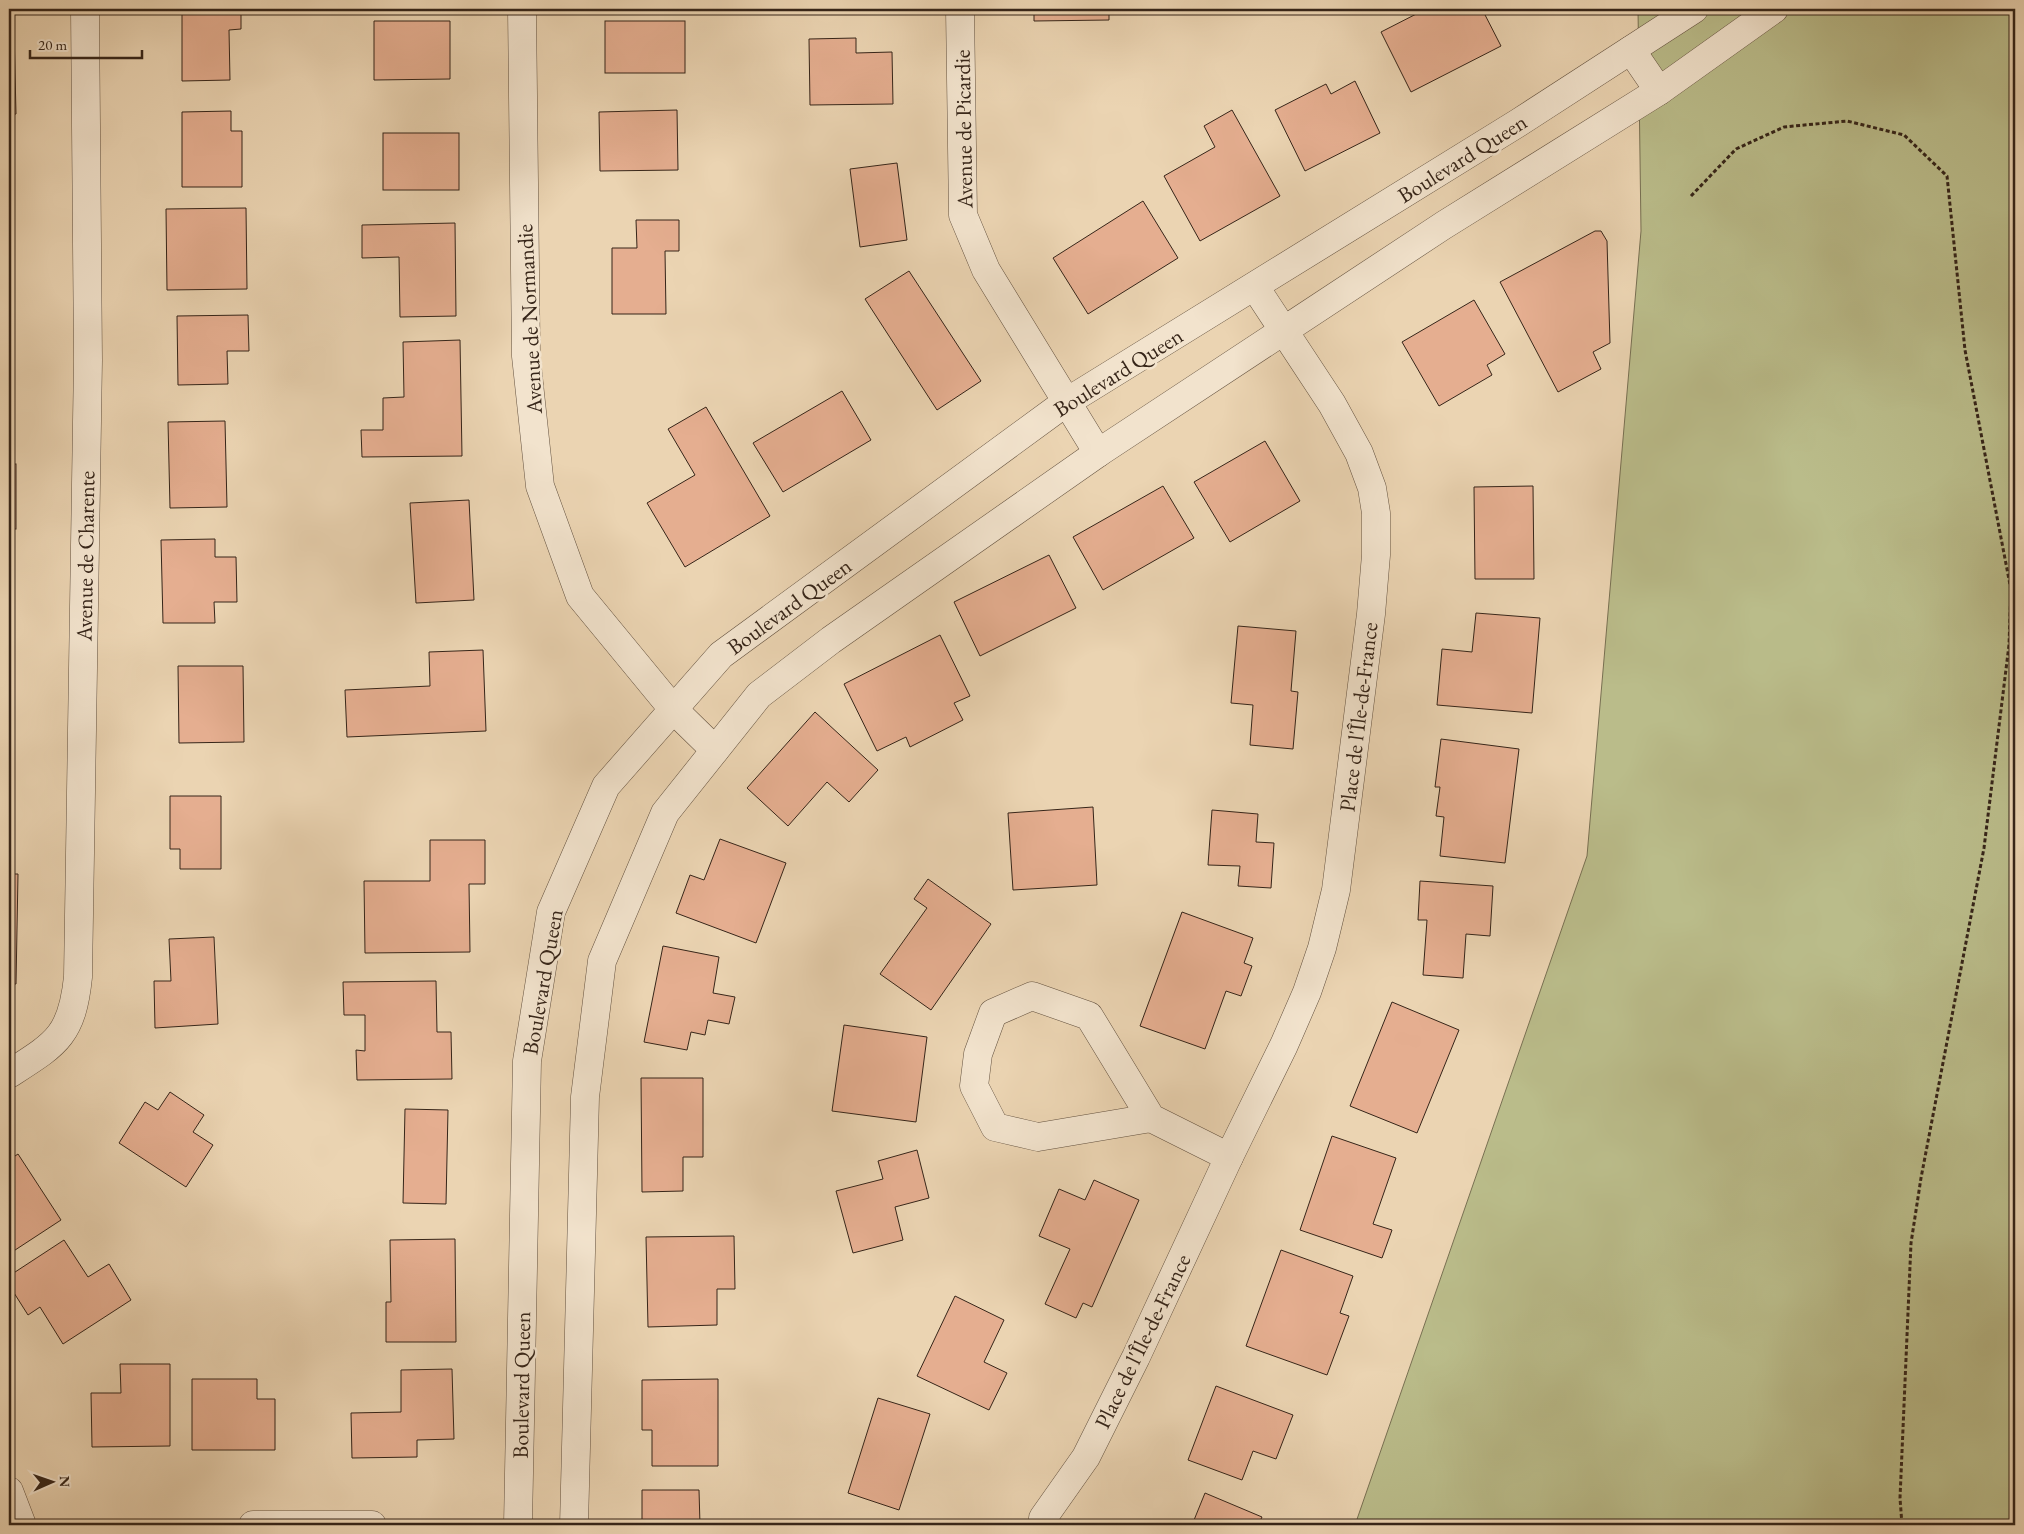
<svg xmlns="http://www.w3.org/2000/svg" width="2024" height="1534" viewBox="0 0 2024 1534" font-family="'EB Garamond',serif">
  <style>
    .green { fill: #babc8a; stroke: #787052 }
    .building { fill: #e5ae90; stroke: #362519 }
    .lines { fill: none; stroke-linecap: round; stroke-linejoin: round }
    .minor-casing { stroke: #63513f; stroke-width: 29 }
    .path { stroke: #362519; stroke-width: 3; stroke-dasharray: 4 2.5; stroke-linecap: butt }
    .minor { stroke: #f2e3cd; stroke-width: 28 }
    .labels { text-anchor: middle; stroke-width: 5; stroke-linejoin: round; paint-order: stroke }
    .street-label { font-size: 22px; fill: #362519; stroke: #f2e3cd }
  </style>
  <rect width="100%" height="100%" fill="#ebd4b2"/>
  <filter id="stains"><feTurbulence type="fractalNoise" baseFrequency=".004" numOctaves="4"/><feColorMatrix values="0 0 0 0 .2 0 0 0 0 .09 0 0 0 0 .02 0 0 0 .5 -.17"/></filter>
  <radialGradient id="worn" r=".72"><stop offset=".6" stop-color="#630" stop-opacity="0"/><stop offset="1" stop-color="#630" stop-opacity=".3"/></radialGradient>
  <!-- green -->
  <polygon class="green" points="1638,9 2015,9 2015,1525 1355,1525 1587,856 1641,231"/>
  <!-- building -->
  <g class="building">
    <polygon points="182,9 241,9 241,29 229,30 230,80 182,81"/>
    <polygon points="1034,9 1109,9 1109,20 1034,21"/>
    <polygon points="1426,9 1482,9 1501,46 1411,92 1381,32"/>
    <polygon points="374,21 450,21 450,79 374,80"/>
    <rect x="605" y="21" width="80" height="52"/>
    <polygon points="9,30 14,30 16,114 9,115"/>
    <polygon points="856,38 856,53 892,52 893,104 810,105 809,39"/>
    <polygon points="1355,81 1380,133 1305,171 1275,110 1326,84 1331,94"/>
    <polygon points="677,110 678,170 600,171 599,112"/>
    <polygon points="1232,110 1280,196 1200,241 1164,176 1215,147 1204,126"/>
    <polygon points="231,111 231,131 242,131 242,187 182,187 182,112"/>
    <rect x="383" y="133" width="76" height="57"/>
    <polygon points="9,142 12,142 13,210 9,210"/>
    <polygon points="897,163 907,240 860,247 850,169"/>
    <polygon points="1143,201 1178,258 1088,314 1053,258"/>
    <polygon points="246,208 247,289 167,290 166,209"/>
    <polygon points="636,220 679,220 679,251 665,251 666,314 612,314 612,248 637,248"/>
    <polygon points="455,223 456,316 400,317 399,257 362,258 362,225"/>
    <polygon points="1595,231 1601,231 1607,241 1610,343 1593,352 1601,369 1558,392 1500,282"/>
    <polygon points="9,241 12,241 14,321 9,321"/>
    <polygon points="909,271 981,381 937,410 865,299"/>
    <polygon points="1474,300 1505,354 1487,365 1492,375 1439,406 1402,342"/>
    <polygon points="248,315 249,351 227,351 228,384 178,385 177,316"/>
    <polygon points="460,340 462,456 362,457 361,430 383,430 383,398 404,397 403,342"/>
    <polygon points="842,391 871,440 783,492 753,443"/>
    <polygon points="706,407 770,516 685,567 647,503 695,475 668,429"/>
    <polygon points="225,421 227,507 170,508 168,422"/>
    <polygon points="1265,441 1300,501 1230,542 1194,482"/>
    <rect x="9" y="464" width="7" height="65"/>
    <polygon points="1163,486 1194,538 1103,590 1073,537"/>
    <polygon points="1533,486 1534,579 1475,579 1474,487"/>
    <polygon points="469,500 474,600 416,603 410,503"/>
    <polygon points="215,539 215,557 236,557 237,602 214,602 215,623 163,623 161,540"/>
    <polygon points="1049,555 1076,608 980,656 954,602"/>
    <polygon points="1476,613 1540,618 1532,713 1437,705 1442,649 1472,652"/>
    <polygon points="1238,626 1296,631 1291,691 1298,692 1293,749 1250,745 1253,705 1231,703"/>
    <polygon points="940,635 970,696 954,703 963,720 910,747 906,737 877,751 844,684"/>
    <polygon points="483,650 486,731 347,737 345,690 430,686 429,652"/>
    <polygon points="178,666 243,666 244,742 179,743"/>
    <polygon points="815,712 878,770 849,802 827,782 788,826 747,788"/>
    <polygon points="1441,739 1519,749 1505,863 1440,856 1444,817 1436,816 1440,787 1435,787"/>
    <rect x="9" y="764" width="2" height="80"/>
    <polygon points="170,796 221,796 221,869 180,869 180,849 170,849"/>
    <polygon points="1093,807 1097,885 1013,890 1008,813"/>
    <polygon points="1212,810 1258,814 1256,842 1274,843 1271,888 1238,886 1240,866 1208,865"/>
    <polygon points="720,839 786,863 756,943 676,913 690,875 704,880"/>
    <polygon points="430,840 485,840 485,884 469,884 470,952 365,953 364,881 430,881"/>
    <polygon points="9,874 18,874 16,984 9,984"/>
    <polygon points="928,879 991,924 931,1010 880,974 927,908 914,899"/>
    <polygon points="1420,881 1493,886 1490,936 1466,934 1463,978 1423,975 1427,920 1418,920"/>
    <polygon points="1182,912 1253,938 1244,963 1252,966 1241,996 1226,991 1205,1049 1140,1026"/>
    <polygon points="214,937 218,1024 155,1028 154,981 171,981 169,939"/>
    <polygon points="663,946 719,957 713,993 735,997 729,1024 708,1020 705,1035 691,1032 687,1050 644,1042"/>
    <polygon points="436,981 437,1032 451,1032 452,1079 357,1080 356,1050 365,1051 365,1015 344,1015 343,982"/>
    <polygon points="1392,1002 1459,1030 1417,1133 1350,1106"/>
    <polygon points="844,1025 927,1037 916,1122 832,1111"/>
    <polygon points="641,1078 703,1078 703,1157 683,1157 683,1191 642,1192"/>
    <polygon points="170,1092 204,1115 193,1132 213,1145 186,1187 119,1143 145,1102 158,1110"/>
    <polygon points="405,1109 448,1110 446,1204 403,1203"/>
    <polygon points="1332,1136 1396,1158 1373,1224 1392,1230 1382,1258 1300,1230"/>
    <polygon points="917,1150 929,1198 895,1207 903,1240 853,1253 836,1191 883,1179 878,1161"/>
    <polygon points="18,1154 61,1220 9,1254 9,1160"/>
    <polygon points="1094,1180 1139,1200 1092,1307 1083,1303 1076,1318 1045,1304 1070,1249 1039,1236 1059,1189 1085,1200"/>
    <polygon points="734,1236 735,1289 717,1289 717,1325 648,1327 646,1237"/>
    <polygon points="455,1239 456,1342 386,1342 386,1302 391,1302 390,1240"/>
    <polygon points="64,1240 88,1277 109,1264 131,1300 63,1344 40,1307 28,1315 9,1285 9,1276"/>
    <polygon points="1281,1250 1353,1276 1340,1313 1349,1316 1327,1375 1246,1346"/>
    <polygon points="955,1296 1004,1320 984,1362 1007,1373 989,1410 917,1376"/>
    <polygon points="120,1364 170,1364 170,1446 92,1447 91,1393 121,1393"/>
    <polygon points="452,1369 454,1439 417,1440 417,1457 352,1458 351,1413 401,1412 401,1370"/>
    <polygon points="192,1379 257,1379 257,1399 275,1399 275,1450 192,1450"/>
    <polygon points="718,1379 718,1466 652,1466 652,1430 642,1430 642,1380"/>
    <polygon points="1216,1386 1293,1415 1276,1459 1253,1451 1242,1480 1188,1460"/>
    <polygon points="878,1398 930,1414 899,1510 848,1493"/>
    <polygon points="642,1490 699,1490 700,1525 642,1525"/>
    <polygon points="1205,1493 1262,1517 1258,1525 1192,1525"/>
  </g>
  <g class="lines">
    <!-- minor casing -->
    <g class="minor-casing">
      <g id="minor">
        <polyline points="522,9 526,356 540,486 580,596 673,709 715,750"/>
        <polyline points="960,9 963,215 986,270 1098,453"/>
        <polyline points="1631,50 1659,91"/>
        <path d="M 9,1074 C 56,1044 72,1036 78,977 L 88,360 L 85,9"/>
        <polyline points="1151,1118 1038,1137 995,1127 974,1086 978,1054 993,1013 1032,996 1089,1016 1151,1118 1229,1157"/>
        <polyline points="9,1491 22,1525"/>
        <polyline points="1043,1518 1086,1457 1136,1357 1229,1157 1284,1045 1307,992 1322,948 1336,890 1371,614 1376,555 1376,513 1372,488 1359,453 1332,404 1255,287"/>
        <polyline points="253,1525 372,1525"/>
        <polyline points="518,1525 527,1061 551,912 606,786 721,655 1065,403 1518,123 1694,9"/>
        <polyline points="574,1525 585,1097 602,961 665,813 759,695 831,640 1098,453 1444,225 1659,91 1774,9"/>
      </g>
    </g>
    <!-- path -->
    <g class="path">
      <polyline points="1691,196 1736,149 1784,127 1847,121 1904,135 1947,176 1965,350 2011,590 2009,645 1984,848 1921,1178 1911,1243 1900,1498 1902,1525"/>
      <polyline points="2011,590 2015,582"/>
    </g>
    <!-- minor -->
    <use href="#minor" class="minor"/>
  </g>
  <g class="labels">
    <!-- street labels -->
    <g class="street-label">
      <text transform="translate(963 129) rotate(-91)" y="8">Avenue de Picardie</text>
      <text transform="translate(1462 158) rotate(-32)" y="8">Boulevard Queen</text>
      <text transform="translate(529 319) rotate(-93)" y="8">Avenue de Normandie</text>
      <text transform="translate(1118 372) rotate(-32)" y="8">Boulevard Queen</text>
      <text transform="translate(85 556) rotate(-89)" y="8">Avenue de Charente</text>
      <text transform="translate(789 606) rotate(-36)" y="8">Boulevard Queen</text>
      <text transform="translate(1358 717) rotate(-83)" y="8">Place de l'Île-de-France</text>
      <text transform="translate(542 982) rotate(-80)" y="8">Boulevard Queen</text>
      <text transform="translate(1142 1341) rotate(-64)" y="8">Place de l'Île-de-France</text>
      <text transform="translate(521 1385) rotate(-89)" y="8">Boulevard Queen</text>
    </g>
  </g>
  <!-- margin -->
  <rect width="2024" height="1534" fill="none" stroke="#ebd4b2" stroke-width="30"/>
  <rect x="10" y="10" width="2004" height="1514" fill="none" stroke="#362519" stroke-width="2.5"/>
  <rect x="15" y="15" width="1994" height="1504" fill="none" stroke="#362519"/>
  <!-- north arrow -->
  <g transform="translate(52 1482) rotate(88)" stroke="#f2e3cd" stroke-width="4" paint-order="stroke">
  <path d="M0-4L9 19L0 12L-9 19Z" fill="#362519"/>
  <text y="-8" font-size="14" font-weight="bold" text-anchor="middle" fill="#362519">N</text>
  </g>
  <!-- scale -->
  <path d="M30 50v8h112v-8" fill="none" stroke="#362519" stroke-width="2.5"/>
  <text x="38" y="50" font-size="15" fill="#362519" stroke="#f2e3cd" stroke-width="4" paint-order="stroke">20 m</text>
  <rect width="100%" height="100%" filter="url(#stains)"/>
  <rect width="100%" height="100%" fill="url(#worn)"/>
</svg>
